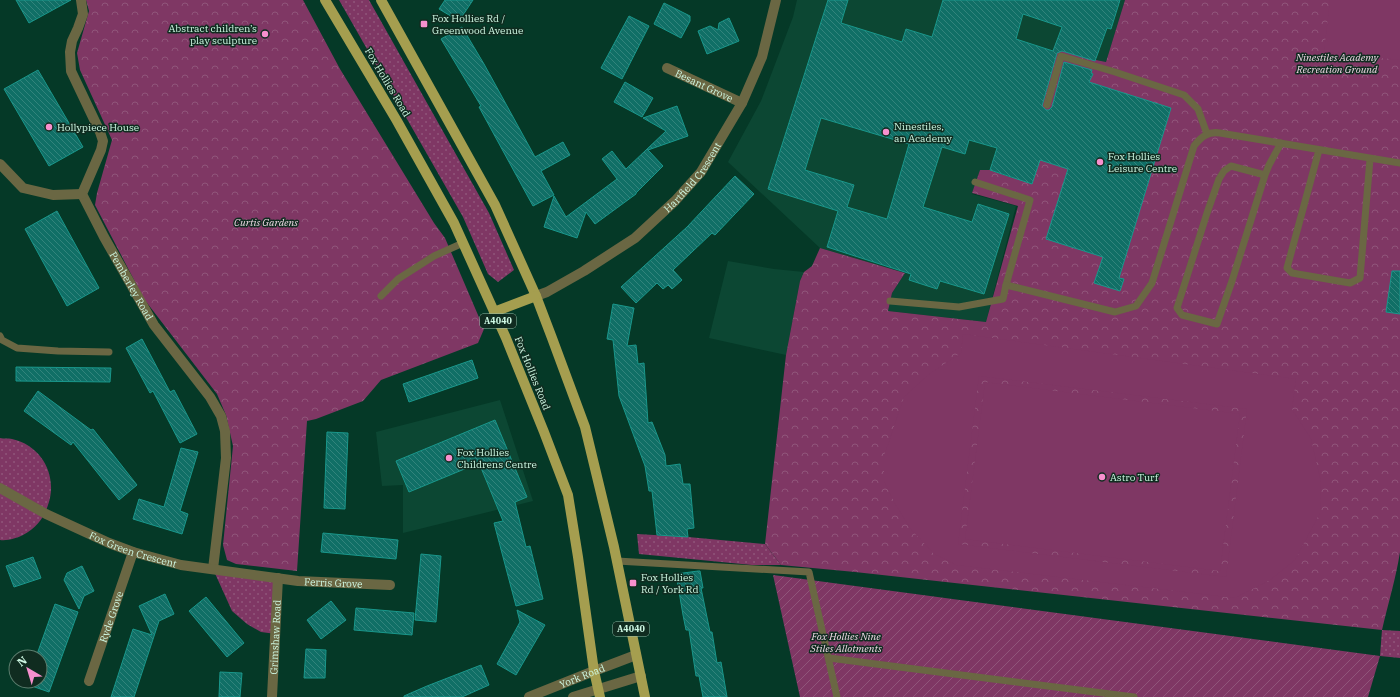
<svg xmlns="http://www.w3.org/2000/svg" width="1400" height="697" viewBox="0 0 1400 697" font-family="'IBM Plex Serif',serif">
  <style>
    .built { fill: #0c4733 }
    .grass { fill: url(#grass-dots) }
    .park { fill: url(#park-crowns) }
    .garden { fill: url(#garden-furrows) }
    .pitch { fill: #7f3764; fill-rule: evenodd }
    .building { fill: url(#building-back-hatch); stroke: #19978b; fill-rule: evenodd }
    .lines { fill: none; stroke-linecap: round; stroke-linejoin: round }
    .service { stroke: #6a6743; stroke-width: 7 }
    .minor { stroke: #6a6743; stroke-width: 10 }
    .primary { stroke: #a59e4f; stroke-width: 10 }
    .poi-dot { fill: #f790ce; stroke: #102c20; stroke-width: 1.5 }
    .labels { text-anchor: middle; stroke-width: 3; stroke-linejoin: round; paint-order: stroke }
    .shield { fill: #102c20; stroke: #95bba8; stroke-width: 1 }
    .shield-label { font-size: 9px; font-weight: bold; fill: #cef8e3 }
    .poi-label { font-size: 10px; fill: #cef8e3; stroke: #102c20; text-anchor: start }
    .park-label { font-size: 10px; font-style: italic; fill: #f2dbe8; stroke: #102c20 }
    .street-label { font-size: 10px; fill: #cef8e3; stroke: #102c20 }
  </style>
  <defs>
    <pattern id="grass-dots" width="8" height="8" patternUnits="userSpaceOnUse"><rect width="8" height="8" fill="#7f3764"/><path d="M2 2h.1M6 6h.1" fill="none" stroke="#90557a" stroke-width="1.8" stroke-linecap="round"/></pattern>
    <pattern id="park-crowns" width="20" height="18" patternUnits="userSpaceOnUse"><rect width="20" height="18" fill="#7f3764"/><path d="M2 6a3 3 0 1 1 6 0M12 15a3 3 0 1 1 6 0" fill="none" stroke="#90557a"/></pattern>
    <pattern id="garden-furrows" width="10" height="10" patternUnits="userSpaceOnUse"><rect width="10" height="10" fill="#7f3764"/><path d="M-1 1l2-2M0 10L10 0M9 11l2-2" fill="none" stroke="#90557a"/></pattern>
    <pattern id="building-back-hatch" width="6" height="6" patternUnits="userSpaceOnUse"><rect width="6" height="6" fill="#106f66"/><path d="M-1 5l2 2M0 0l6 6M5-1l2 2" fill="none" stroke="#32847c"/></pattern>
  </defs>
  <rect width="100%" height="100%" fill="#053927"/>
  <!-- built -->
  <g class="built">
    <polygon points="797,0 1125,0 1106,62 1096,60 1055,45 1013,178 990,170 980,170 972,194 1016,206 986,322 888,311 892,293 905,273 820,248 728,162 761,101 793,17"/>
    <polygon points="728,261 774,269 804,272 800,281 786,355 709,338"/>
    <polygon points="500,400 533,501 403,533 403,485 382,486 376,432"/>
  </g>
  <!-- grass -->
  <g class="grass">
    <polygon points="339,0 369,0 489,213 514,270 498,282 488,274 463,217"/>
    <path d="M 0,438 C 4,439 8,438 12,439 C 43,446 58,477 48,505 C 44,518 36,528 23,535 C 17,538 8,541 0,540 Z"/>
    <polygon points="637,534 688,537 765,544 781,565 752,565 639,554"/>
    <polygon points="213,569 278,578 276,634 261,632 247,624 232,611"/>
    <polygon points="1382,630 1400,631 1400,658 1380,656"/>
  </g>
  <!-- park -->
  <g class="park">
    <polygon points="86,0 303,0 340,69 434,223 445,238 484,329 478,343 381,380 363,401 316,419 307,421 297,571 236,564 227,560 223,545 233,446 226,415 217,394 144,299 95,205 97,193 112,140 80,70 77,53 89,11"/>
    <path d="M 1125,0 L 1400,0 L 1400,552 C 1396,578 1388,604 1382,630 L 855,572 L 781,565 L 765,544 L 786,355 L 800,281 L 804,272 L 812,266 L 820,248 L 905,273 L 892,293 L 888,311 L 986,322 L 1018,206 L 972,193 L 980,170 L 990,170 L 1013,178 L 1055,45 L 1096,60 L 1106,62 Z"/>
  </g>
  <!-- garden -->
  <polygon class="garden" points="773,575 1380,656 1368,697 800,697"/>
  <!-- pitch -->
  <g class="pitch">
    <polygon points="1330,0 1400,0 1400,60 1324,52"/>
    <path d="M 963,334 L 1296,379 L 1292,409 L 1311,439 L 1321,482 L 1320,513 L 1295,560 L 1270,580 L 1235,598 L 956,565 L 933,553 L 910,528 L 894,502 L 884,481 L 884,456 L 904,397 L 928,375 L 961,353 ZM 979,376 L 1247,409 L 1226,577 L 958,544 Z"/>
    <polygon points="985,382 1240,414 1220,571 965,539"/>
  </g>
  <!-- building -->
  <g class="building">
    <polygon points="16,0 71,0 29,23"/>
    <polygon points="445,0 473,0 459,21 439,9"/>
    <path d="M 828,0 L 848,0 L 841,23 L 902,42 L 906,29 L 932,37 L 943,0 L 1120,0 L 1111,29 L 1107,28 L 1095,61 L 1062,51 L 1057,53 L 1042,106 L 1046,110 L 1049,110 L 1052,107 L 1064,62 L 1092,70 L 1091,73 L 1093,74 L 1089,82 L 1171,108 L 1119,278 L 1124,279 L 1120,291 L 1094,283 L 1103,257 L 1046,239 L 1068,169 L 1040,160 L 1032,184 L 990,170 L 997,148 L 969,140 L 965,154 L 942,147 L 923,207 L 972,222 L 978,204 L 1009,214 L 984,294 L 940,281 L 937,289 L 909,280 L 911,274 L 827,247 L 838,211 L 768,189 ZM 1023,14 L 1062,27 L 1053,51 L 1016,39 ZM 821,118 L 909,144 L 887,219 L 847,207 L 854,185 L 805,170 Z"/>
    <polygon points="664,3 690,16 690,21 681,38 654,24"/>
    <polygon points="629,16 649,26 622,79 601,68"/>
    <polygon points="729,18 739,41 707,54 698,31 710,26 718,30 719,23"/>
    <polygon points="462,27 484,64 535,157 563,142 570,155 541,171 554,195 533,206 479,107 481,106 441,39"/>
    <polygon points="38,70 83,147 49,166 4,89"/>
    <polygon points="625,82 653,98 642,117 614,102"/>
    <polygon points="677,106 688,136 648,150 663,166 636,193 636,194 595,224 586,212 577,238 544,227 554,196 566,217 617,179 602,159 612,151 626,169 666,131 643,118"/>
    <polygon points="735,176 754,194 715,235 712,233 673,270 682,280 672,289 668,285 663,289 657,283 636,303 621,287 687,227"/>
    <polygon points="57,211 99,288 67,306 25,229"/>
    <polygon points="1392,271 1400,271 1400,314 1386,312"/>
    <polygon points="613,304 634,308 627,346 636,345 638,364 644,363 648,423 652,422 665,455 666,466 680,464 683,484 690,484 694,528 687,529 688,537 657,535 652,491 649,491 645,466 619,396 613,340 607,339"/>
    <polygon points="142,339 170,392 174,390 197,434 180,443 153,391 150,393 126,348"/>
    <polygon points="472,360 478,378 409,402 403,384"/>
    <polygon points="16,367 111,368 110,382 16,381"/>
    <polygon points="38,391 91,430 93,429 137,485 119,500 73,442 71,445 24,411"/>
    <polygon points="495,420 527,497 515,502 526,547 530,546 543,599 516,606 494,523 503,521 479,463 409,492 396,461"/>
    <polygon points="327,432 348,433 345,509 324,508"/>
    <polygon points="181,448 198,452 180,511 188,514 182,534 133,519 139,499 164,507"/>
    <polygon points="323,533 398,540 396,559 321,552"/>
    <polygon points="421,554 441,556 436,622 415,620"/>
    <polygon points="33,557 41,578 14,587 6,566"/>
    <polygon points="82,566 94,591 84,596 79,609 64,580 67,573"/>
    <polygon points="698,571 700,571 703,588 701,588 710,632 712,632 717,663 721,662 727,697 703,697 699,676 696,676 689,630 686,630 683,615 676,574"/>
    <polygon points="165,594 174,614 159,621 134,697 111,697 133,629 152,635 139,606"/>
    <polygon points="206,597 244,643 227,657 189,611"/>
    <polygon points="331,601 346,620 321,639 307,620"/>
    <polygon points="55,604 78,612 49,692 26,684 27,681 40,681 40,657 36,657"/>
    <polygon points="356,608 414,613 412,635 354,630"/>
    <polygon points="517,610 545,625 516,675 497,664 520,622"/>
    <polygon points="306,649 326,650 325,678 304,678"/>
    <polygon points="481,665 489,685 462,697 404,697 404,696 427,686"/>
    <polygon points="220,672 242,673 240,697 219,697"/>
  </g>
  <g class="lines">
    <!-- service -->
    <g class="service">
      <polyline points="1047,105 1061,56 1115,72 1184,95 1198,109 1207,134"/>
      <polyline points="1319,150 1287,268 1292,273 1350,283 1360,278 1370,159"/>
      <polyline points="1265,175 1231,166 1224,171 1219,179 1207,213 1177,308 1182,315 1217,324 1232,281 1265,175 1269,165 1281,143"/>
      <path d="M 975,182 L 1030,200 L 1006,285 L 1115,312 L 1136,306 L 1152,283 L 1194,146 C 1201,137 1208,131 1220,133 L 1400,163"/>
      <polyline points="381,296 398,279 434,256 463,243"/>
      <polyline points="890,301 959,307 1003,299 1006,285"/>
      <polyline points="0,336 2,340 17,348 58,351 109,352"/>
      <polyline points="617,561 809,572 837,697"/>
      <polyline points="829,658 1134,697"/>
    </g>
    <!-- minor -->
    <g class="minor">
      <path id="s1" d="M 81,0 L 83,14 L 78,28 L 72,41 L 70,52 L 71,71 L 100,132 L 103,141 L 101,150 L 82,194 L 104,237 L 154,325 L 210,397 L 221,416 L 225,431 L 226,458 L 213,569"/>
      <path id="s2" d="M 667,68 L 742,103"/>
      <polyline points="0,164 23,188 53,195 82,194"/>
      <path id="s3" d="M 536,296 L 547,292 L 584,271 L 635,238 L 675,201 L 701,172 L 742,103 L 762,57 L 776,0"/>
      <path id="s4" d="M 0,488 L 46,514 L 109,543 L 133,552 L 181,565 L 298,581 L 390,585"/>
      <path id="s5" d="M 89,681 L 133,552"/>
      <path id="s6" d="M 272,697 L 278,578"/>
      <path id="s7" d="M 529,697 L 594,671 L 636,655"/>
      <polyline points="573,697 641,676"/>
    </g>
    <!-- primary -->
    <g class="primary">
      <polyline points="325,0 397,121 454,223 506,338 544,432 568,495 578,557 594,671 600,697"/>
      <polyline points="381,0 495,205 536,296 552,338 585,427 614,547 645,697"/>
      <polyline points="494,312 536,296"/>
    </g>
  </g>
  <!-- markers -->
  <g class="poi-dot">
    <rect x="420" y="20" width="8" height="8" rx="2"/>
    <circle cx="265" cy="34" r="4"/>
    <circle cx="49" cy="127" r="4"/>
    <circle cx="886" cy="132" r="4"/>
    <circle cx="1100" cy="162" r="4"/>
    <circle cx="449" cy="458" r="4"/>
    <circle cx="1102" cy="477" r="4"/>
    <rect x="629" y="579" width="8" height="8" rx="2"/>
  </g>
  <g class="labels">
    <!-- shield labels -->
    <g class="shield">
      <rect x="480" y="314" width="36" height="14" rx="3"/>
      <rect x="613" y="622" width="36" height="14" rx="3"/>
    </g>
    <g class="shield-label">
      <text x="498" y="324">A4040</text>
      <text x="631" y="632">A4040</text>
    </g>
    <!-- poi labels -->
    <g class="poi-label">
      <text x="432" y="22">Fox Hollies Rd /<tspan x="432" dy="12">Greenwood Avenue</tspan></text>
      <text x="257" y="32" text-anchor="end">Abstract children’s<tspan x="257" dy="12">play sculpture</tspan></text>
      <text x="894" y="130">Ninestiles,<tspan x="894" dy="12">an Academy</tspan></text>
      <text x="57" y="131">Hollypiece House</text>
      <text x="1108" y="160">Fox Hollies<tspan x="1108" dy="12">Leisure Centre</tspan></text>
      <text x="457" y="456">Fox Hollies<tspan x="457" dy="12">Childrens Centre</tspan></text>
      <text x="1110" y="481">Astro Turf</text>
      <text x="641" y="581">Fox Hollies<tspan x="641" dy="12">Rd / York Rd</tspan></text>
    </g>
    <!-- park labels -->
    <g class="park-label">
      <text x="1337" y="61">Ninestiles Academy<tspan x="1337" dy="12">Recreation Ground</tspan></text>
      <text x="266" y="226">Curtis Gardens</text>
      <text x="846" y="640">Fox Hollies Nine<tspan x="846" dy="12">Stiles Allotments</tspan></text>
    </g>
    <!-- street labels -->
    <g class="street-label">
      <text transform="translate(388 82) rotate(59)" y="4">Fox Hollies Road</text>
      <text dy="4" stroke="none"><textPath href="#s2" startOffset="41">Besant Grove</textPath></text>
      <text dy="4" stroke="none"><textPath href="#s3" startOffset="199">Hartfield Crescent</textPath></text>
      <text dy="4" stroke="none"><textPath href="#s1" startOffset="312">Pemberley Road</textPath></text>
      <text transform="translate(533 373) rotate(68)" y="4">Fox Hollies Road</text>
      <text dy="4" stroke="none"><textPath href="#s4" startOffset="147">Fox Green Crescent</textPath></text>
      <text dy="4" stroke="none"><textPath href="#s4" startOffset="351">Ferris Grove</textPath></text>
      <text dy="4" stroke="none"><textPath href="#s5" startOffset="68">Ryde Grove</textPath></text>
      <text dy="4" stroke="none"><textPath href="#s6" startOffset="60">Grimshaw Road</textPath></text>
      <text dy="4" stroke="none"><textPath href="#s7" startOffset="57">York Road</textPath></text>
    </g>
  </g>
  <!-- north arrow -->
  <g transform="translate(28 669) rotate(322)"><circle r="19" fill="#102c20" stroke="#5c7e6e"/>
  <path d="M0-3L7 15L0 10L-7 15Z" fill="#f790ce"/>
  <text y="-6" font-size="11" font-weight="bold" text-anchor="middle" fill="#cef8e3">N</text>
  </g>
</svg>
